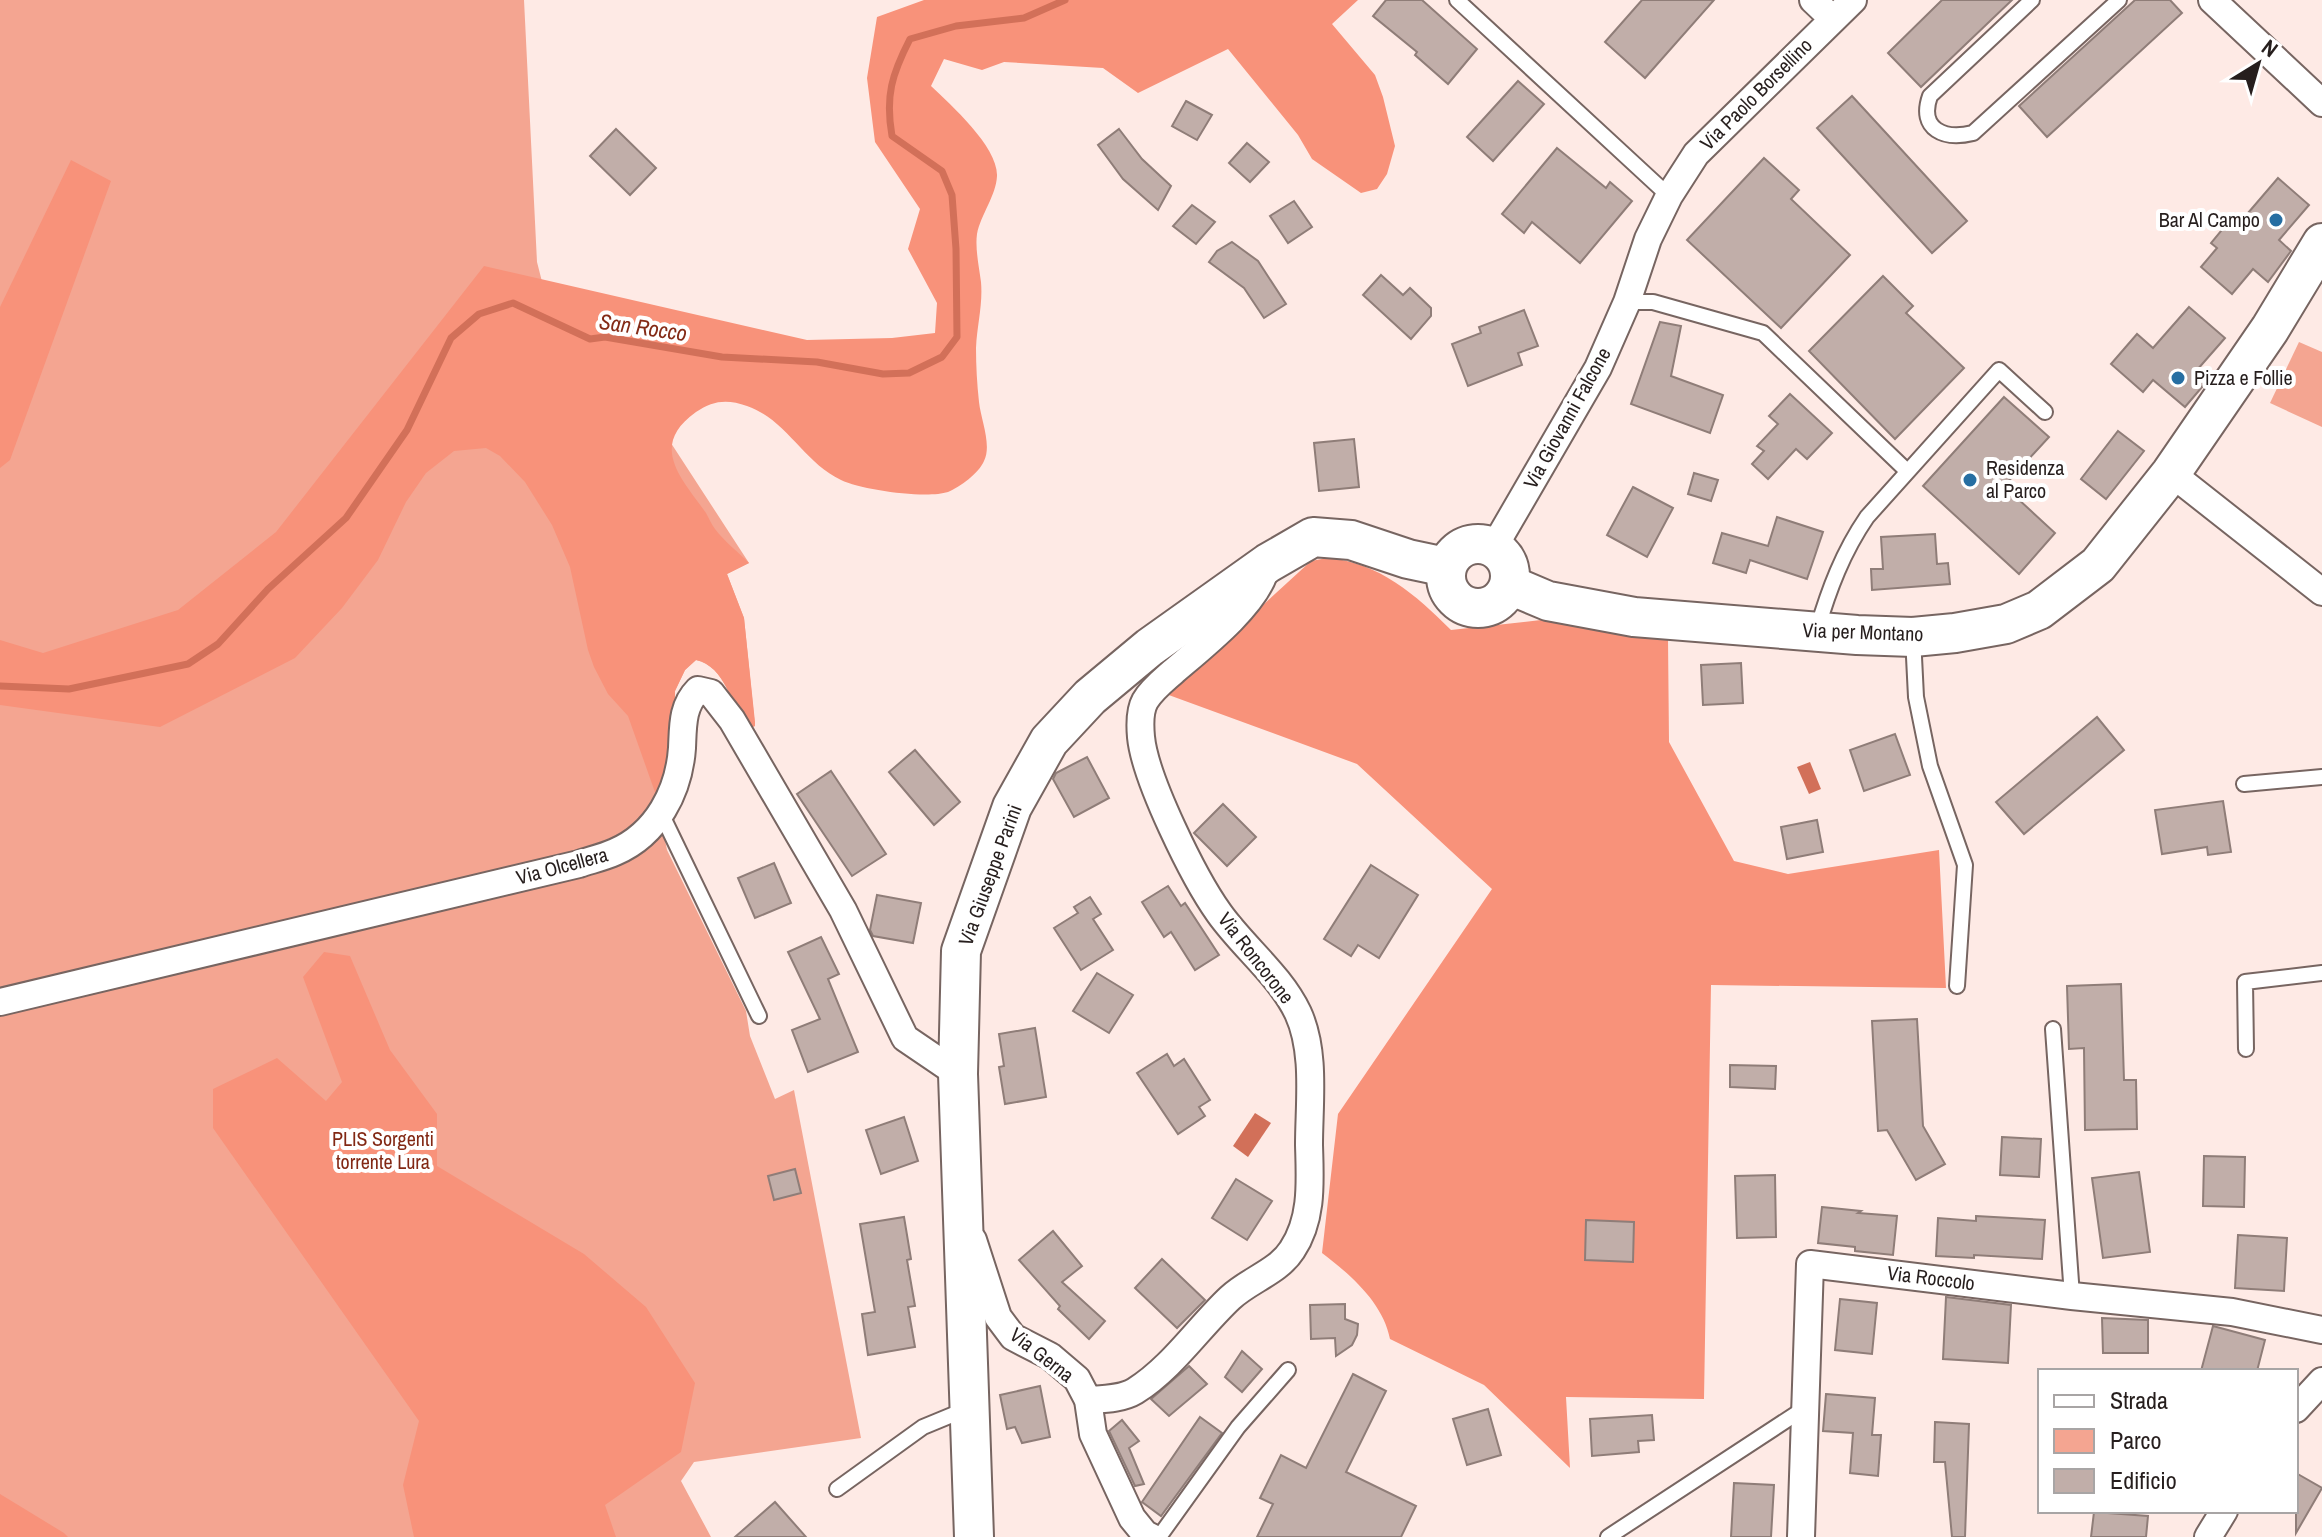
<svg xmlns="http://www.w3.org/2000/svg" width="2322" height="1537" viewBox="0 0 2322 1537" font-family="'Archivo Narrow',sans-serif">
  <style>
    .green { fill: #f4a591 }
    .forest { fill: #f8927a }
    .water { fill: #d27059 }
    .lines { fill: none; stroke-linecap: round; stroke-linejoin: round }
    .stream { stroke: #d27059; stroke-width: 7 }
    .building { fill: #c1aea9; stroke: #8f7d78; stroke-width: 2 }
    .lane-casing { stroke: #776561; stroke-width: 18 }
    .street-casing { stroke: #776561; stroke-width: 30 }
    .secondary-casing { stroke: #776561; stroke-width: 42 }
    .lane { stroke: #fff; stroke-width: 14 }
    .street { stroke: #fff; stroke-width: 26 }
    .secondary { stroke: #fff; stroke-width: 38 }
    .poi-dot { fill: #266ea2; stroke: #fff; stroke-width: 3 }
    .labels { text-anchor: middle; stroke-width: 8; stroke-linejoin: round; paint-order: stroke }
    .street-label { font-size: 20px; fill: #261e1d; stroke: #fff }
    .poi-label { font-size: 20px; fill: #261e1d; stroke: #fff; text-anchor: start }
    .park-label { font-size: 20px; fill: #822814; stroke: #fff }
    .water-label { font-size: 22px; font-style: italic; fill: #842b17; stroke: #fff }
  </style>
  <rect width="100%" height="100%" fill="#feeae5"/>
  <!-- green -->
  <g class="green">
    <path d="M 0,0 L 524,0 L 537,262 L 552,321 L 669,440 L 749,563 L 727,574 L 744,618 L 755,726 L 745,730 C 733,706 725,666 696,660 L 685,670 L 675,691 L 675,759 L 656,795 L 667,850 L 746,1011 L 750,1036 L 775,1099 L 794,1090 L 861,1438 L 694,1462 L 681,1481 L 711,1537 L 18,1537 L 0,1527 Z"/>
    <polygon points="2299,342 2322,352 2322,427 2270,403"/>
  </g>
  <!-- forest -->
  <g class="forest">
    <path d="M 924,0 L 1358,0 L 1332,24 L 1375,75 L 1383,97 L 1395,146 L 1387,174 L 1377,189 L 1361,193 L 1312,159 L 1298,135 L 1228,49 L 1138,93 L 1103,68 L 1004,62 L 982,70 L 944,59 L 931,86 C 951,105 998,147 997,176 C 996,196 981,214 977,234 C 975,248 979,267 981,282 C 983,305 977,325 976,348 C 976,366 977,384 979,402 C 981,420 992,445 984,461 C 979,473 960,487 948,492 C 926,499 862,490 841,480 C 803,462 787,420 747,406 C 728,399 713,400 696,412 C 648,446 682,479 706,513 C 709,518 711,524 715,529 C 724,541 738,552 749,563 L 727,574 L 744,618 L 755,722 L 755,726 L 745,730 C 733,706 725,666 696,660 L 685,670 L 675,691 L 675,759 L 656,795 L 628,716 L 608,694 L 594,667 L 588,650 L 570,567 L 552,525 L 525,482 L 500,456 L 486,448 L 454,451 L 426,473 L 406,502 L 378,560 L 342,608 L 295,658 L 160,727 L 0,705 L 0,640 L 43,653 L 178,610 L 276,532 L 484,266 L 807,340 L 892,338 L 935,333 L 937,303 L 908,249 L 920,209 L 875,142 L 867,78 L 877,17 Z"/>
    <polygon points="71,160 111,181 10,460 0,468 0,307"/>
    <path d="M 1327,558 C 1379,562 1416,595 1451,630 L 1541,620 L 1668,639 L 1669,742 L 1734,861 L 1788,874 L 1939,850 L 1946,988 L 1711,985 L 1704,1399 L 1566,1397 L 1570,1468 L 1484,1385 L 1390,1339 C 1383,1303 1351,1275 1322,1253 L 1338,1114 L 1492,889 L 1357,764 L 1166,694 L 1311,561 Z"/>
    <polygon points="324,952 350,956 390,1050 437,1114 437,1166 584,1254 646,1307 695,1383 681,1452 605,1505 616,1537 414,1537 403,1485 419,1421 213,1128 213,1089 277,1058 326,1101 342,1082 303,977"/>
    <polygon points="0,1494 64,1533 68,1537 0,1537"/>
  </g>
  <!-- water -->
  <g class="water">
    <polygon points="1810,762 1821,789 1809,794 1797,767"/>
    <polygon points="1255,1113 1271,1123 1248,1157 1233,1146"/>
  </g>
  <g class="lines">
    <!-- stream -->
    <path class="stream" d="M 0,686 L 69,689 L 188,664 L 218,644 L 268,589 L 346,518 L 407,430 L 451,338 L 479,314 L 513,303 L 590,339 L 605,337 L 722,357 L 817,362 L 883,374 L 909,373 L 942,357 L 957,337 L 956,249 L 952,195 L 942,171 L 892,136 C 885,96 892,74 910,39 L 956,26 L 1024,18 L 1065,0"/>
  </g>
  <!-- building -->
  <g class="building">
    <polygon points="1386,0 1422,0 1477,49 1448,84 1415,55 1417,52 1373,16"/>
    <polygon points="1642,0 1714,0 1645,78 1605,42"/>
    <polygon points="1942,0 2012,0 1921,87 1888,53"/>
    <polygon points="2135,0 2170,0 2182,13 2047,137 2019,106"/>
    <polygon points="1518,81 1544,104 1493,161 1467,137"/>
    <polygon points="1852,96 1967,221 1932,253 1817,128"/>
    <polygon points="1186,101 1212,115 1197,140 1172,126"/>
    <polygon points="616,129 656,168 630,195 590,156"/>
    <polygon points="1119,129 1142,159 1171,186 1158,210 1123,179 1098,145"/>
    <polygon points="1247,143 1269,162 1250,182 1229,163"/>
    <polygon points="1557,148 1606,188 1610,182 1632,201 1580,263 1532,222 1524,233 1502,214"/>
    <polygon points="1764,158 1799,190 1791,199 1850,255 1781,328 1687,240"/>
    <polygon points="2278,178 2309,205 2279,240 2291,251 2268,282 2253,269 2232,294 2201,267 2217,248 2211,243 2235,214 2242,220"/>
    <polygon points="1294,201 1312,227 1288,243 1270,216"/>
    <polygon points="1192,205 1215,222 1196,244 1173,226"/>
    <polygon points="1232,242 1258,261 1286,304 1264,318 1244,288 1209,262 1217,251"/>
    <polygon points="1381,275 1403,295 1410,288 1431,308 1431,316 1411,339 1363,295"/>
    <polygon points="1883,276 1913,306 1906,313 1964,368 1895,439 1809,351"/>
    <polygon points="2189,307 2225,338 2197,370 2208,380 2185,407 2153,380 2143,392 2111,364 2137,334 2153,348"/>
    <polygon points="1524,310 1538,346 1518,353 1522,365 1468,386 1452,344 1481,333 1479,327"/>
    <polygon points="1660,322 1681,326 1671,376 1723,395 1710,433 1631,404"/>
    <polygon points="1790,394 1832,433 1807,459 1796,449 1768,479 1752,464 1764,451 1757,446 1778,424 1769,416"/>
    <polygon points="2004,397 2049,437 2004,486 2055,533 2019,574 1923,486"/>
    <polygon points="2118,431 2144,451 2106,499 2081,479"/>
    <polygon points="1354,439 1359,487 1319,491 1314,443"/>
    <polygon points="1694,473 1718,480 1711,501 1688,494"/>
    <polygon points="1633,487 1673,508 1647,557 1607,535"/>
    <polygon points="1777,517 1823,532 1807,579 1750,560 1746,573 1713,563 1722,533 1768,546"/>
    <polygon points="1935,534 1937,564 1948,563 1950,584 1872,590 1871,569 1883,569 1881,537"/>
    <polygon points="1741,663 1743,703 1703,705 1701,665"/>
    <polygon points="2097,717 2124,750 2024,834 1996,802"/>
    <polygon points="1895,734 1910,775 1864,791 1850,750"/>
    <polygon points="915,750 960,802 934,825 889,772"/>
    <polygon points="1087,757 1109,798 1074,817 1053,779 1056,773"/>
    <polygon points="831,771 886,854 852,876 797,794"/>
    <polygon points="2223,801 2231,852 2208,855 2207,847 2162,854 2155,810"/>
    <polygon points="1223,804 1256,837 1227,866 1194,833"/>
    <polygon points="1817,820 1823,852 1787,859 1781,827"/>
    <polygon points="774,863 791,903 755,918 738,878"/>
    <polygon points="1371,865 1418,895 1379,958 1358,945 1351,956 1324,939"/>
    <polygon points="1168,886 1181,906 1185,903 1219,955 1195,970 1171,932 1164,937 1142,902"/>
    <polygon points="877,895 921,903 913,943 873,936 870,930"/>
    <polygon points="1090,897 1101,914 1093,919 1113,950 1081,970 1054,928 1078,913 1074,907"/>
    <polygon points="821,937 839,974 828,979 858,1052 808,1072 792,1030 820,1019 788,952"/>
    <polygon points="1097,973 1133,995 1109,1033 1073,1011"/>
    <polygon points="2121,984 2124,1080 2136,1080 2137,1129 2085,1130 2084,1048 2069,1049 2067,986"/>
    <polygon points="1917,1019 1923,1126 1945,1164 1916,1180 1887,1130 1878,1131 1872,1021"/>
    <polygon points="1035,1028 1046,1097 1005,1104 999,1067 1004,1066 999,1034"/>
    <polygon points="1167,1054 1174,1066 1184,1059 1210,1100 1199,1107 1205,1116 1178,1134 1137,1073"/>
    <polygon points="1730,1065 1776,1066 1775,1089 1730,1087"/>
    <polygon points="904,1117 918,1161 881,1174 866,1130"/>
    <polygon points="2002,1137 2041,1139 2039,1177 2000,1175"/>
    <polygon points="2204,1156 2245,1157 2244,1207 2203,1206"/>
    <polygon points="795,1169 801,1193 774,1200 768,1176"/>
    <polygon points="2139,1172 2150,1252 2103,1258 2092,1178"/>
    <polygon points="1775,1175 1776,1237 1737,1238 1735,1176"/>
    <polygon points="1236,1179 1272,1201 1247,1240 1212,1218"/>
    <polygon points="1822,1207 1861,1211 1858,1213 1897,1216 1893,1255 1855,1251 1855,1247 1818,1243"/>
    <polygon points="1976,1216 2045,1220 2042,1259 1974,1255 1974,1258 1936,1256 1938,1218 1976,1221"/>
    <polygon points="904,1217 911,1259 907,1260 915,1306 908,1307 915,1347 868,1355 862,1314 875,1312 860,1224"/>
    <polygon points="1586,1220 1634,1222 1633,1262 1585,1260"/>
    <polygon points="1053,1231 1082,1266 1062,1282 1105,1321 1089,1339 1058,1309 1060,1306 1019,1260"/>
    <polygon points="2238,1235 2287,1238 2284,1291 2235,1288"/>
    <polygon points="1162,1259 1205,1300 1177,1328 1135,1288"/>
    <polygon points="1946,1297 2011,1305 2008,1363 1943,1359"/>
    <polygon points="1840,1299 1877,1303 1872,1354 1835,1350"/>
    <polygon points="1345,1304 1345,1319 1358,1324 1357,1335 1352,1345 1336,1356 1335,1338 1311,1339 1310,1305"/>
    <polygon points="2102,1318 2148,1320 2148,1353 2103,1353"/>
    <polygon points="2213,1326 2265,1340 2257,1371 2201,1371"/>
    <polygon points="1242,1351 1262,1369 1242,1392 1225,1377"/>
    <polygon points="1189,1366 1207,1384 1169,1416 1151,1399"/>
    <polygon points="1353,1374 1386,1391 1346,1472 1416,1506 1401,1537 1257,1537 1273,1504 1260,1498 1281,1455 1306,1468"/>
    <polygon points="1040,1386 1050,1437 1022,1443 1015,1427 1007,1429 1000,1395"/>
    <polygon points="1826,1394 1875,1398 1872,1435 1881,1435 1878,1476 1850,1473 1853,1433 1823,1431"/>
    <polygon points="1488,1409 1501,1455 1467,1465 1453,1419"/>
    <polygon points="1652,1415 1654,1440 1638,1441 1639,1452 1592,1456 1590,1419"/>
    <polygon points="1200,1417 1222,1433 1161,1516 1142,1502"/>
    <polygon points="1122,1420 1139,1441 1129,1448 1144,1484 1135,1486 1109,1431"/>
    <polygon points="1935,1422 1969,1424 1965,1537 1952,1537 1945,1462 1934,1462"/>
    <polygon points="2296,1473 2322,1488 2296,1533"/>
    <polygon points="1734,1483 1774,1485 1771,1537 1731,1537"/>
    <polygon points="775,1502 806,1537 735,1537"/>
    <polygon points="2094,1512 2148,1516 2146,1537 2091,1537"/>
  </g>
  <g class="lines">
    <!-- lane casing -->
    <g class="lane-casing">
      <g id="lane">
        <polyline points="1457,0 1669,196"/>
        <path d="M 2032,0 L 1930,96 C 1918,130 1945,140 1973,133 L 2119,0"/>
        <polyline points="1627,302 1653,302 1763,333 1907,471"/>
        <path d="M 1817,630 C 1829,589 1843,552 1867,517 L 1999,370 L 2045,412"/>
        <polyline points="1913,637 1916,697 1930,766 1965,865 1957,986"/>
        <polyline points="2244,784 2322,777"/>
        <polyline points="661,813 759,1016"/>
        <polyline points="2053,1029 2072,1296"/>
        <polyline points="2246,1049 2245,982 2322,973"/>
        <polyline points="837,1489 923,1427 969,1408"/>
        <polyline points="1159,1537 1238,1427 1288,1370"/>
        <polyline points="1608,1537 1805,1408"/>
      </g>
    </g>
    <!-- street casing -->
    <g class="street-casing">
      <g id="street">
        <polyline points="1813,0 1833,19"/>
        <polyline points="2212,0 2322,103"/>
        <polyline points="2171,473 2322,592"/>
        <polyline points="1494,547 1598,368 1627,302 1648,239 1669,196 1696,154 1853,0"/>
        <path d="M 0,1002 L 579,864 C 591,860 604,857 615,852 C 657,834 679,791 682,748 C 683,726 682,706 698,690 L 711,693 L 732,720 L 843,910 L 905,1038 L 958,1074"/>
        <polyline points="973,1240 998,1317 1013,1337 1050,1356 1077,1379 1088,1400 1093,1434 1132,1518 1145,1534 1151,1537"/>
        <path d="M 1088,1400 C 1103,1399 1122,1399 1135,1391 C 1172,1368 1199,1327 1230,1298 C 1249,1280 1278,1272 1292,1250 C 1313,1219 1310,1181 1309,1145 C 1309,1103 1316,1052 1298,1013 C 1280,975 1243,947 1219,913 C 1194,878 1145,779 1141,737 C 1140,726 1140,710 1145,701 C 1152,689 1164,680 1174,671 C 1202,647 1252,608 1264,574"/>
        <polyline points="2296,1409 2322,1381"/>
        <polyline points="1801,1537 1810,1264 2072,1296 2232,1312 2322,1330"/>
        <polyline points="2208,1537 2224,1511"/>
      </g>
    </g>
    <!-- secondary casing -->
    <g class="secondary-casing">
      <g id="secondary">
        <circle cx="1478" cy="576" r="32"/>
        <polyline points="1510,585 1548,601 1634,617 1857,635 1913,637 1955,633 2006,624 2039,610 2098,565 2171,473 2270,329 2322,243"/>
        <polyline points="974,1537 958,1074 961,951 1012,807 1049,741 1090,697 1150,647 1268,563 1313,537 1351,540 1408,559 1446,567"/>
      </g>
    </g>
    <!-- lane -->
    <use href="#lane" class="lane"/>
    <!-- street -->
    <use href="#street" class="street"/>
    <!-- secondary -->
    <use href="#secondary" class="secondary"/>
  </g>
  <!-- markers -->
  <g class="poi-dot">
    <circle cx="2276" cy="220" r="8"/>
    <circle cx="2178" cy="378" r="8"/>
    <circle cx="1970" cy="480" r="8"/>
  </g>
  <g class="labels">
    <!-- street labels -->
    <g class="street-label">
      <text transform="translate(1756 94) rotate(-45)" y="7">Via Paolo Borsellino</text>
      <text transform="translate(1567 418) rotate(-61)" y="7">Via Giovanni Falcone</text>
      <text transform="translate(1863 632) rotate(2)" y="7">Via per Montano</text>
      <text transform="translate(562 866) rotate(-15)" y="7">Via Olcellera</text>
      <text transform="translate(990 875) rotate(-70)" y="7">Via Giuseppe Parini</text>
      <text transform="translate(1256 958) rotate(52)" y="7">Via Roncorone</text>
      <text transform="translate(1931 1278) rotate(7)" y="7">Via Roccolo</text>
      <text transform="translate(1042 1355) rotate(38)" y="7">Via Gerna</text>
    </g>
    <!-- poi labels -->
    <g class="poi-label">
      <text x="2260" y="227" text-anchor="end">Bar Al Campo</text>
      <text x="2194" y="385">Pizza e Follie</text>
      <text x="1986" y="475">Residenza<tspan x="1986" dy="23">al Parco</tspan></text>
    </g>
    <!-- park labels -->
    <g class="park-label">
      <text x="383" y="1146">PLIS Sorgenti<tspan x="383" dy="23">torrente Lura</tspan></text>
    </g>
    <!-- water labels -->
    <g class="water-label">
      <text transform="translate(643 327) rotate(8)" y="8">San Rocco</text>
    </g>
  </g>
  <!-- legend -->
  <rect x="2038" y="1369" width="260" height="144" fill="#ffffff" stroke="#a8a5a5" stroke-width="2"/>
  <rect x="2054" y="1395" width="40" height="12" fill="#ffffff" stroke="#a8a5a5" stroke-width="2"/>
  <text x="2110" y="1409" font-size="24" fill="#261e1d">Strada</text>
  <rect x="2054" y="1429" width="40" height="24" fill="#f4a591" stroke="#a8a5a5" stroke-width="2"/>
  <text x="2110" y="1449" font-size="24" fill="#261e1d">Parco</text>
  <rect x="2054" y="1469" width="40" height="24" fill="#c1aea9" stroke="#a8a5a5" stroke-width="2"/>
  <text x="2110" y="1489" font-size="24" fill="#261e1d">Edificio</text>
  <!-- north arrow -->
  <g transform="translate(2258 64) rotate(37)" stroke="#ffffff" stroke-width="6" paint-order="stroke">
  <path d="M0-6L14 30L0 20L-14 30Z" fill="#261e1d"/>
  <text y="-12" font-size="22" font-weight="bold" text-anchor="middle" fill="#261e1d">N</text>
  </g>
</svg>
